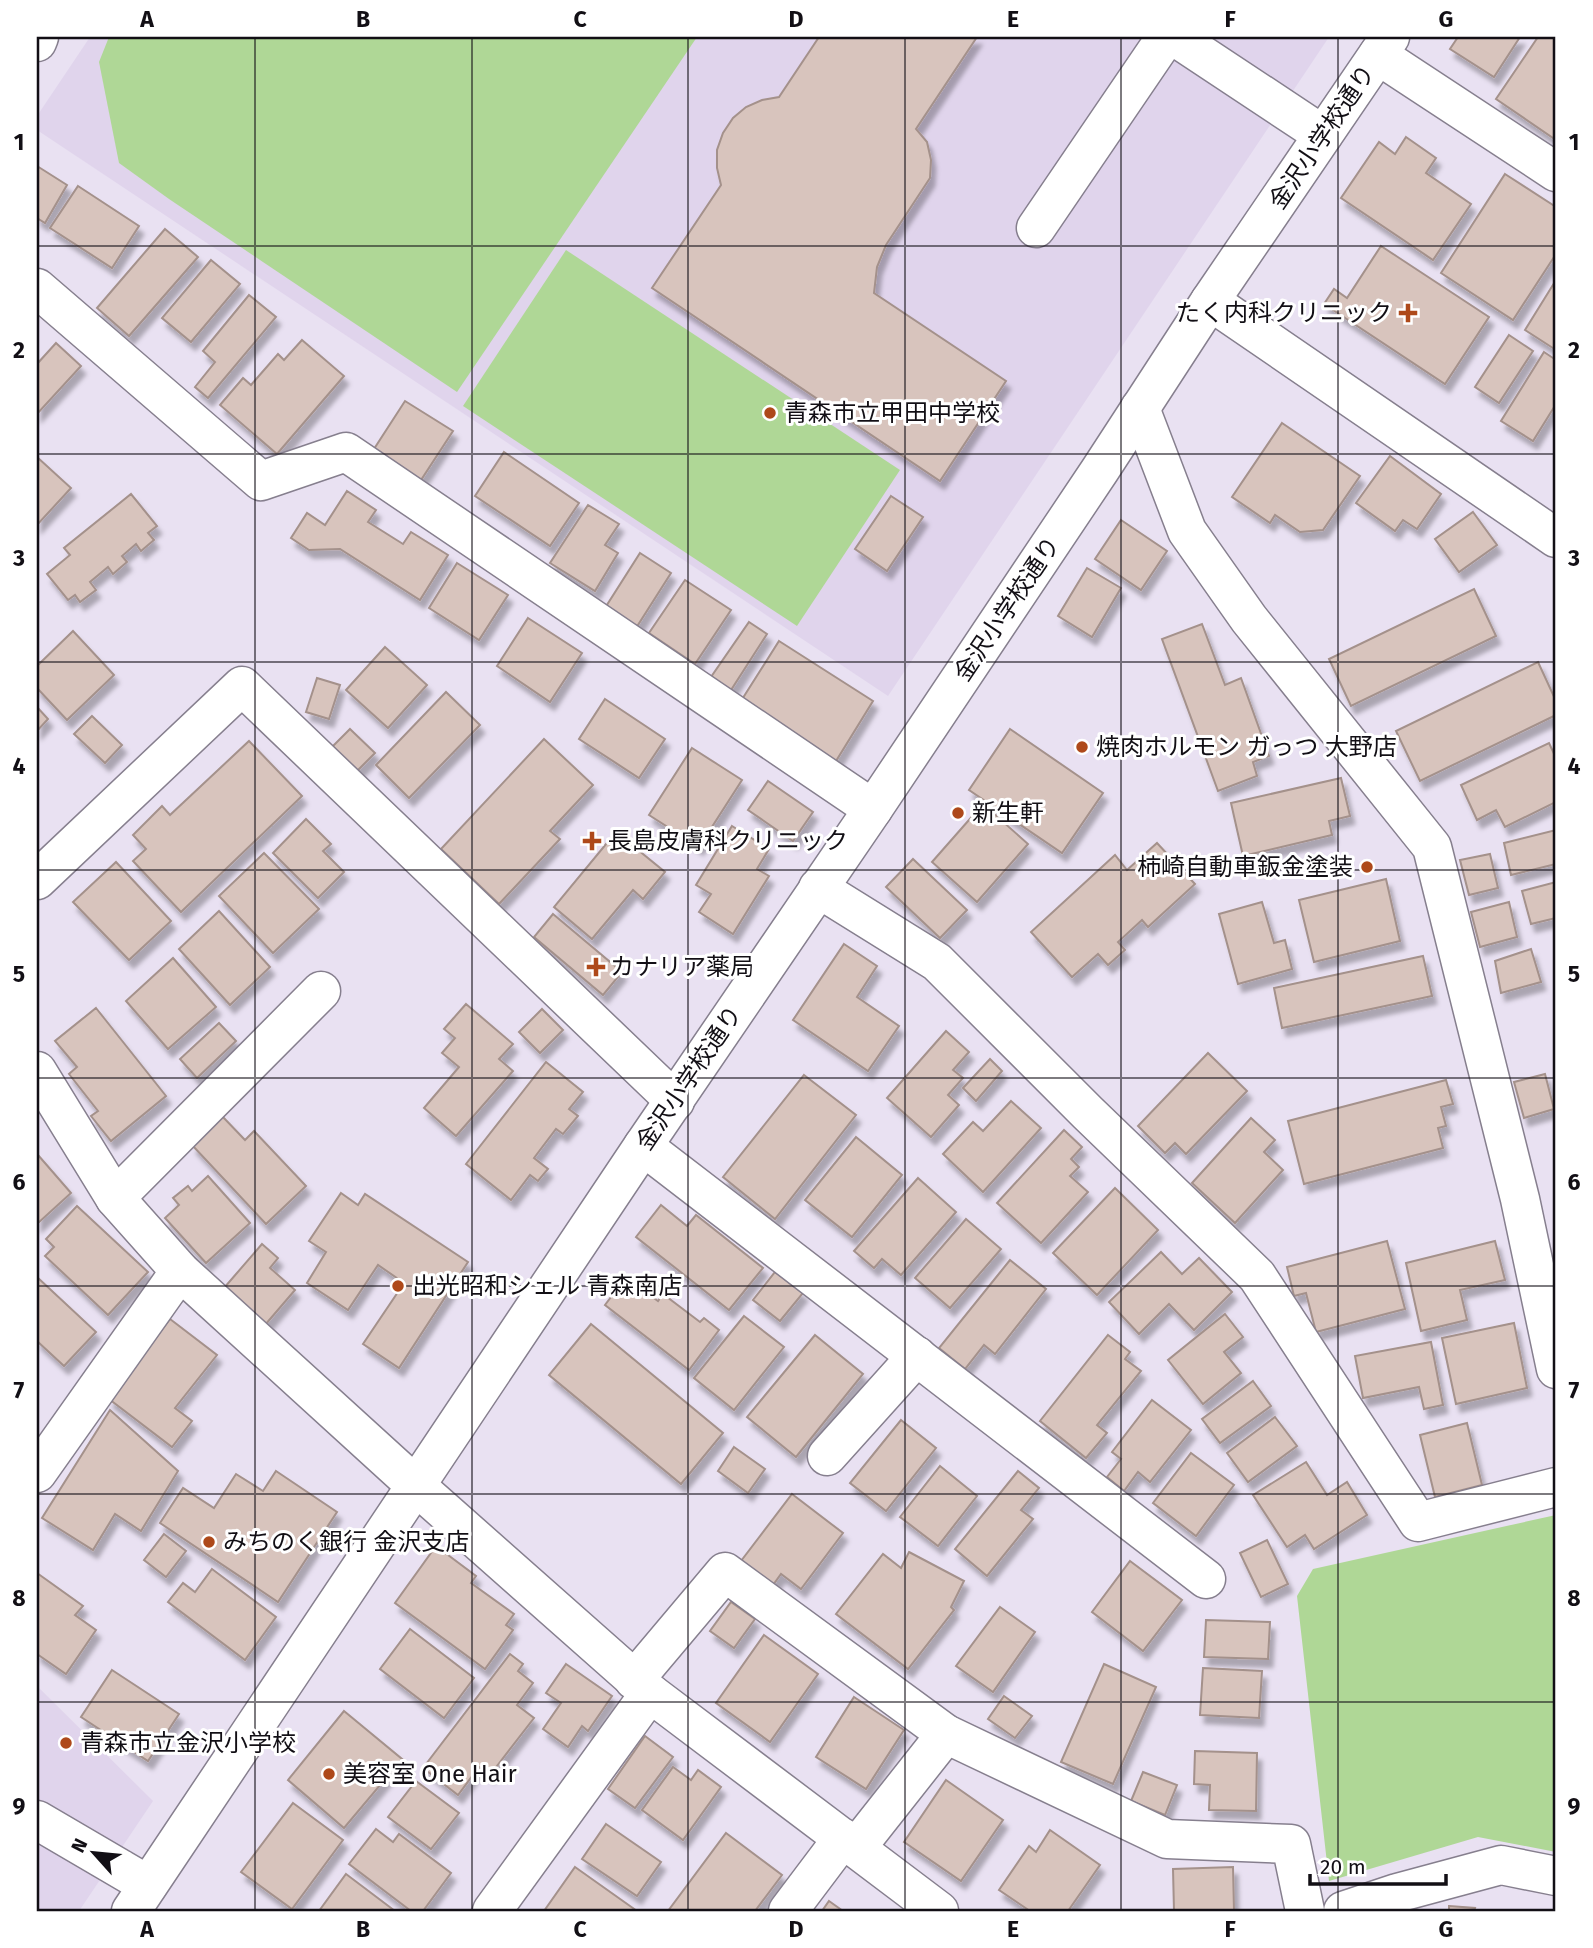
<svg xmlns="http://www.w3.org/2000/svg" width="1593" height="1948" viewBox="0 0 1593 1948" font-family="'Fira Sans','Noto Sans JP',sans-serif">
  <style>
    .built { fill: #e0d4ec }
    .green { fill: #afd796 }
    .building { fill: #d8c4bd; stroke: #a4918b; stroke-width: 2; filter: url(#shadow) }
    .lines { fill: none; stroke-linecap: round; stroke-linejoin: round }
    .minor-casing { stroke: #867f8e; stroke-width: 41 }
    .minor { stroke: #fff; stroke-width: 38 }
    .grid { fill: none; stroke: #120f15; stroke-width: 2; stroke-opacity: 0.55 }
    .poi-dot { fill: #ae491a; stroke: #fff; stroke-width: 2.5 }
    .labels { text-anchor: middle; stroke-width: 6; stroke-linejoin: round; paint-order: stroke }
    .street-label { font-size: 24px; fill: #120f15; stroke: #fff }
    .poi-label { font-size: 24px; fill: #120f15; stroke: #fff; text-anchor: start }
    .neatline { fill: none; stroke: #120f15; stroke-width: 2.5 }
    .grid-label { font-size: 23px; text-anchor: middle; font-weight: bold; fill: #120f15 }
  </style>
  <defs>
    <filter id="shadow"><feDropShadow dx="4.5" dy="8" stdDeviation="2" flood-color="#0004"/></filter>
  </defs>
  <rect width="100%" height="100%" fill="#e9e1f2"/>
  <!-- built -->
  <g class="built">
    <polygon points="90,37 1329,37 888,696 37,130 37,116"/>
    <polygon points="37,1686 153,1801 79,1911 37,1911"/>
  </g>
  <!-- green -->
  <g class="green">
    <polygon points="109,37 697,37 457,392 169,199 119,163 99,62"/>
    <polygon points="566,250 900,470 797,626 463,406"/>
    <polygon points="1556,1515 1556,1852 1478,1837 1329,1881 1297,1596 1313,1569"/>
  </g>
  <!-- building -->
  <g class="building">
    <polygon points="819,37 977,37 916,129 927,142 931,160 930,178 886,245 877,267 874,293 1006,381 940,481 652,288 721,185 717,168 717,150 723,133 733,118 746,107 762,100 779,97"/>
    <polygon points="1458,37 1520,37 1494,77 1450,49"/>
    <polygon points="1538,37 1556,37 1556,140 1496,99"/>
    <polygon points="1406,137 1436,158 1426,173 1471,204 1433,260 1341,198 1379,142 1395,154"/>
    <polygon points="37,166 67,185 45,223 37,218"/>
    <polygon points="1505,174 1556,207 1556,254 1513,320 1441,273"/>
    <polygon points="78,186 139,226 112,268 50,228"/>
    <polygon points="165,229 198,257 129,336 97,308"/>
    <polygon points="1381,246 1489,317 1445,384 1324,304 1334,289 1347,298"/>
    <polygon points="211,260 240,284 191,342 162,318"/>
    <polygon points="1556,280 1556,350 1525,330"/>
    <polygon points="249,295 276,317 208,398 195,387 215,362 203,351"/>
    <polygon points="1509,335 1533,351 1499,403 1475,387"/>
    <polygon points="302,340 344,376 277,454 220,405 243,378 251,385 278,354 284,360"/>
    <polygon points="56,343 81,366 37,414 37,364"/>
    <polygon points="1544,352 1556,360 1556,404 1533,441 1501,421"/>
    <polygon points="405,401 453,431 421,480 374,449"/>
    <polygon points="1282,423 1360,476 1323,530 1300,532 1275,515 1270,523 1232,497"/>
    <polygon points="504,452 579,503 550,546 475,496"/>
    <polygon points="1390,456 1441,494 1417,529 1403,520 1395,531 1356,503"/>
    <polygon points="37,457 71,488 37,525"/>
    <polygon points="347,491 376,510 368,522 403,544 411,532 448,555 420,600 340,549 309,550 291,538 307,513 325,525"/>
    <polygon points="131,494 157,526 148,533 154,540 141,551 136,544 122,556 127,562 113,574 108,567 90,582 96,590 80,602 75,595 68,600 47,574 70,555 64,548"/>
    <polygon points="891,496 923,517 887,571 855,549"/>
    <polygon points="588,505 619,524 605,545 618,553 595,591 550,563"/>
    <polygon points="1473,512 1497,545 1459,572 1435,539"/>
    <polygon points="1121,520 1167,551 1141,590 1095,559"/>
    <polygon points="640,553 671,573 636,628 605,608"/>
    <polygon points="457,563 508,595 479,640 429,608"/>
    <polygon points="1087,568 1121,588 1092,637 1058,616"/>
    <polygon points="685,580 731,610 695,664 649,633"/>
    <polygon points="1474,589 1496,636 1351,706 1329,659"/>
    <polygon points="528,618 582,653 550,702 497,666"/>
    <polygon points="749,622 767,634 731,690 711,677"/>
    <polygon points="1202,624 1225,685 1241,678 1269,756 1253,762 1257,776 1218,791 1162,639"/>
    <polygon points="73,631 114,675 67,720 37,688 37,666"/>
    <polygon points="779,641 873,701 836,761 741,701"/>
    <polygon points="385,647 427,685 388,728 346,690"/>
    <polygon points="1538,662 1556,701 1556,715 1420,781 1396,731"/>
    <polygon points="317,678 340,685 329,719 306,712"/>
    <polygon points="446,692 480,725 409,798 376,765"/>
    <polygon points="605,699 665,739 639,778 579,739"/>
    <polygon points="37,707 48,719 37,731"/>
    <polygon points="92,716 122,745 105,763 74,734"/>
    <polygon points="350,729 375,753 355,773 330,749"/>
    <polygon points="1010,729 1103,793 1062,853 969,790"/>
    <polygon points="544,739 593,785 550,831 560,839 499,904 441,849"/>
    <polygon points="249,741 302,796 181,912 133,861 146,849 133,835 162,806 170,815"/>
    <polygon points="1549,743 1556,758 1556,802 1505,827 1496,810 1477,820 1461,785"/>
    <polygon points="692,748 742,780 699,847 649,815"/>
    <polygon points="1341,778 1350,816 1329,821 1332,835 1243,856 1231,803"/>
    <polygon points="768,781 813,812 793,841 748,810"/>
    <polygon points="983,804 1028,844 977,902 932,862"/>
    <polygon points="306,819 331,844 323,851 344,872 318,898 273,853"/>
    <polygon points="732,826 769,849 757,869 769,876 733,934 699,912 711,894 696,885"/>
    <polygon points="1556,830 1556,864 1511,875 1504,843"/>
    <polygon points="616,832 665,872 643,899 633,890 592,939 554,907"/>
    <polygon points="1157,843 1195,884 1148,927 1142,920 1118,942 1125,950 1108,965 1098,954 1072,977 1031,932 1115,855 1127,870"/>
    <polygon points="264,853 319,909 273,953 219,896"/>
    <polygon points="1490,854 1498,888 1469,895 1460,860"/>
    <polygon points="913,859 967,910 940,938 886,887"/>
    <polygon points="116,862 171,921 129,960 73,902"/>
    <polygon points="1386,879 1400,941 1314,962 1299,900"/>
    <polygon points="1556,882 1556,918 1531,924 1522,891"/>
    <polygon points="1262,902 1274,943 1285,940 1292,969 1238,984 1219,914"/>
    <polygon points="1509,902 1517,937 1480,947 1471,912"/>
    <polygon points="219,911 270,967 230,1005 179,949"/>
    <polygon points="553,914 622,972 603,995 534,937"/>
    <polygon points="844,944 877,966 857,997 899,1026 868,1071 793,1020"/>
    <polygon points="1531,949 1541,982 1501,993 1495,961"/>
    <polygon points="1423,956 1432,996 1282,1028 1274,988"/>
    <polygon points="173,958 216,1007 168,1049 126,1001"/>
    <polygon points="466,1004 513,1044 499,1059 513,1071 456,1136 424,1108 459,1067 442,1053 455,1038 444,1029"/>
    <polygon points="96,1008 166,1096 111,1141 91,1116 98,1111 69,1074 77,1067 55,1041"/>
    <polygon points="542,1009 563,1030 540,1053 519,1032"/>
    <polygon points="219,1023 236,1041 197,1078 180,1059"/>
    <polygon points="946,1031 969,1052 953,1070 963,1078 948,1095 959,1105 931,1137 887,1098"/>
    <polygon points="1208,1053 1247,1091 1186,1154 1175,1143 1165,1153 1138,1126"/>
    <polygon points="990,1059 1002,1071 976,1101 963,1088"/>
    <polygon points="546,1062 583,1092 569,1109 578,1116 563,1134 556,1129 534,1158 548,1169 538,1181 530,1175 511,1200 466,1164"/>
    <polygon points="1545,1074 1554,1109 1524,1118 1514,1082"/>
    <polygon points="804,1075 856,1115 775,1219 723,1177"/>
    <polygon points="1446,1080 1453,1104 1441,1107 1446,1126 1438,1128 1443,1148 1304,1184 1288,1121"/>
    <polygon points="1011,1101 1041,1128 983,1192 943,1154 973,1122 983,1131"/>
    <polygon points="222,1116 245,1140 254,1131 306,1186 266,1224 192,1145"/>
    <polygon points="1251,1118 1275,1140 1264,1152 1283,1170 1235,1223 1192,1183"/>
    <polygon points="1064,1130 1082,1147 1071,1159 1079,1167 1070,1176 1088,1192 1041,1243 997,1203"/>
    <polygon points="856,1137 902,1175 852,1237 805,1200"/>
    <polygon points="38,1155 71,1193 37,1224 37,1156"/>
    <polygon points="208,1176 250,1223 206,1263 165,1218 179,1205 173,1198 188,1186 192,1191"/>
    <polygon points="918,1178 956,1212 901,1275 882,1259 874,1268 854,1251"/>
    <polygon points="1115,1188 1158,1230 1097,1295 1053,1253"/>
    <polygon points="341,1193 358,1205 365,1194 468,1262 399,1368 363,1344 404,1283 378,1265 348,1310 307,1283 326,1252 309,1241"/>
    <polygon points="661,1205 687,1226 696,1215 763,1268 729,1310 636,1237"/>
    <polygon points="77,1206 148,1272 108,1315 45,1256 54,1247 46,1239"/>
    <polygon points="966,1219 1001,1249 950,1308 915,1278"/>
    <polygon points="1387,1241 1405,1309 1316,1332 1306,1293 1294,1296 1287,1267"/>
    <polygon points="1495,1241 1505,1280 1460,1290 1467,1320 1421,1331 1406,1263"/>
    <polygon points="262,1244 278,1258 270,1268 295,1290 265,1325 224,1288"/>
    <polygon points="1161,1252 1182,1274 1199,1258 1232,1292 1194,1330 1169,1304 1139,1334 1109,1302"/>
    <polygon points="1010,1260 1046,1289 995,1354 984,1345 965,1369 939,1348"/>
    <polygon points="775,1272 803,1293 780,1321 753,1300"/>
    <polygon points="37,1277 96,1332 64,1366 37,1341"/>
    <polygon points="626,1277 658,1301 663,1294 700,1322 704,1318 719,1330 689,1370 605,1305"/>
    <polygon points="1225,1314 1243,1337 1224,1352 1241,1373 1203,1404 1168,1360"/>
    <polygon points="744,1316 784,1347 734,1410 694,1378"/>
    <polygon points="170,1319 217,1355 175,1408 192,1421 172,1447 109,1399"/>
    <polygon points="1514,1323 1527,1388 1456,1404 1442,1338"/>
    <polygon points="591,1324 723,1433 681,1484 549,1375"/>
    <polygon points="815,1335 863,1374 796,1457 747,1417"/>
    <polygon points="1108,1335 1130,1352 1125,1359 1141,1371 1097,1425 1107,1433 1086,1458 1040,1421"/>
    <polygon points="1431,1342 1443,1405 1424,1409 1419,1387 1363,1398 1355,1356"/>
    <polygon points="1253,1381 1271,1406 1220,1443 1202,1419"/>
    <polygon points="1152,1400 1191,1430 1150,1482 1138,1472 1124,1491 1107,1477 1121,1459 1112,1452"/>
    <polygon points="110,1410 178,1471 141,1531 115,1514 93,1550 42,1518"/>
    <polygon points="1275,1417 1297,1446 1248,1482 1227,1453"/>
    <polygon points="901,1420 936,1448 886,1511 850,1483"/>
    <polygon points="1467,1423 1482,1485 1435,1497 1420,1435"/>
    <polygon points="734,1447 765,1469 748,1493 718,1471"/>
    <polygon points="1191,1453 1234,1485 1196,1536 1153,1503"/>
    <polygon points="1306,1462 1327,1495 1347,1482 1367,1515 1314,1549 1305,1535 1287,1547 1253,1495"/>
    <polygon points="940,1466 977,1496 938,1546 900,1517"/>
    <polygon points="276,1471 337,1512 278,1602 160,1523 183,1488 214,1508 236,1474 263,1491"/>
    <polygon points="1018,1471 1039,1488 1021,1510 1033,1519 987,1576 955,1549"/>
    <polygon points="792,1494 843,1533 801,1589 781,1574 773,1585 741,1561"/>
    <polygon points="164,1534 186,1551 166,1577 144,1560"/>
    <polygon points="1267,1540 1288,1584 1261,1597 1240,1553"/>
    <polygon points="436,1546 476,1576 471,1583 514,1614 506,1625 513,1630 485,1669 395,1603"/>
    <polygon points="909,1552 964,1581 951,1607 954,1610 908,1669 836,1614 883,1554 901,1568"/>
    <polygon points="1130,1561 1182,1600 1143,1651 1092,1612"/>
    <polygon points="212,1569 276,1617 245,1660 168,1602 183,1583 195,1592"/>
    <polygon points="37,1573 83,1606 75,1615 96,1630 66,1674 37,1654"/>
    <polygon points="731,1602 755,1619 734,1648 710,1631"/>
    <polygon points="1000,1607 1035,1632 993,1692 956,1666"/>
    <polygon points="1206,1620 1270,1622 1268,1659 1204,1657"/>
    <polygon points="410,1629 474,1678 444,1718 380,1669"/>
    <polygon points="764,1635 818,1674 770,1742 716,1703"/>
    <polygon points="510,1654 523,1664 518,1671 533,1683 517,1705 534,1718 490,1775 479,1767 458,1795 423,1768"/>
    <polygon points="566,1664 612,1696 588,1731 582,1726 568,1747 543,1729 561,1703 546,1693"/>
    <polygon points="1104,1664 1156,1687 1113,1784 1061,1762"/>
    <polygon points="1203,1668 1262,1671 1259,1718 1200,1715"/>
    <polygon points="112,1670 179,1714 148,1761 81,1717"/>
    <polygon points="1004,1696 1032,1716 1015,1738 988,1719"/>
    <polygon points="854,1697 904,1730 866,1789 816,1757"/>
    <polygon points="344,1711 402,1759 344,1828 288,1780"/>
    <polygon points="645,1736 673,1757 635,1808 608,1789"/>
    <polygon points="1195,1751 1257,1753 1256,1811 1209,1810 1210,1785 1194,1784"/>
    <polygon points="673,1767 691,1780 698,1770 721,1787 683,1840 642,1810"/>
    <polygon points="1143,1772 1177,1785 1165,1815 1131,1801"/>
    <polygon points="946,1780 1003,1820 961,1881 904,1842"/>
    <polygon points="416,1781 459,1813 431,1849 388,1817"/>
    <polygon points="293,1803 343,1840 292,1909 241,1872"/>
    <polygon points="606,1824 661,1862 637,1896 582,1859"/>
    <polygon points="376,1829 393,1842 399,1834 451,1873 423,1911 411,1911 349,1864"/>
    <polygon points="1050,1830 1100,1865 1068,1911 1030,1911 999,1890 1029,1846 1036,1852"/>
    <polygon points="726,1833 782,1875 755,1911 668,1911"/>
    <polygon points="575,1867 637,1911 544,1911"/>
    <polygon points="1233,1867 1234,1911 1174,1911 1173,1869"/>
    <polygon points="346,1874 395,1911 319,1911"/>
    <polygon points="829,1901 843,1911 822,1911"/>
    <polygon points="1449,1906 1475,1908 1474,1911 1449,1911"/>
  </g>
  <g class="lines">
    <!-- minor casing -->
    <g class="minor-casing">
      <g id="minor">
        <polyline points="1175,37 1323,135"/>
        <polyline points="37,42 39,37"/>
        <polyline points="1378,55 1556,172"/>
        <polyline points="1036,228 1166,37"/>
        <polyline points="37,288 261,481 346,452 873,809"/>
        <polyline points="1210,301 1556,538"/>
        <polyline points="1140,408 1187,531 1249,619 1432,847 1520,1199 1556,1369"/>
        <polyline points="37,880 242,686 675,1101"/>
        <polyline points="818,888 937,962 1088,1113 1257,1276 1418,1522 1556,1487"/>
        <polyline points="37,1071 115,1198 180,1271 415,1485 650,1693 939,1911"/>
        <polyline points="643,1146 1206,1579"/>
        <polyline points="115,1198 321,991"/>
        <polyline points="827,1456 917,1356"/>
        <polyline points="37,1473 180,1271"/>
        <polyline points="634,1680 725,1572 946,1734 1167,1839 1291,1844 1305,1911"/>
        <polyline points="37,1820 148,1885"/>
        <polyline points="856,1848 946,1734"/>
        <polyline points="131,1911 643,1146 873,809 1100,470 1210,301 1390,37"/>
        <polyline points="492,1911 650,1693"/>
        <polyline points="788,1911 843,1838"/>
        <polyline points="1343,1911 1397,1893 1501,1865 1556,1876"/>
      </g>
    </g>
    <!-- minor -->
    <use href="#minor" class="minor"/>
  </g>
  <!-- grid -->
  <path class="grid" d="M 255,37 L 255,1911M 472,37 L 472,1911M 688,37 L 688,1911M 905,37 L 905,1911M 1121,37 L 1121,1911M 1338,37 L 1338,1911M 37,246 L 1556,246M 37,454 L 1556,454M 37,662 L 1556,662M 37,870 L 1556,870M 37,1078 L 1556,1078M 37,1286 L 1556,1286M 37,1494 L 1556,1494M 37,1702 L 1556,1702"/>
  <!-- markers -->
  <g class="poi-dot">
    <path d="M1404.5 302.5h7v7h7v7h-7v7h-7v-7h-7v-7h7z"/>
    <circle cx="770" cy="413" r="7"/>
    <circle cx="1082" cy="747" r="7"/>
    <circle cx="958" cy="813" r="7"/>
    <path d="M588.5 830.5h7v7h7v7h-7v7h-7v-7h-7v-7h7z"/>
    <circle cx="1367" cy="867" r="7"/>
    <path d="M592.5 956.5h7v7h7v7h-7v7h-7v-7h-7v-7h7z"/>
    <circle cx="398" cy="1286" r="7"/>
    <circle cx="209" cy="1542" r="7"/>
    <circle cx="66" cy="1743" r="7"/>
    <circle cx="329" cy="1774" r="7"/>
  </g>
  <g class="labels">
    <!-- street labels -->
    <g class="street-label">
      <text transform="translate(1322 137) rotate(-56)" y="8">金沢小学校通り</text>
      <text transform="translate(1007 609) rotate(-56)" y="8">金沢小学校通り</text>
      <text transform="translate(689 1078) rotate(-56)" y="8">金沢小学校通り</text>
    </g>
    <!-- poi labels -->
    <g class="poi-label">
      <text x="1392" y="321" text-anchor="end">たく内科クリニック</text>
      <text x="784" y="421">青森市立甲田中学校</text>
      <text x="1096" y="755">焼肉ホルモン ガっつ 大野店</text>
      <text x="972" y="821">新生軒</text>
      <text x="608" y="849">長島皮膚科クリニック</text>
      <text x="1353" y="875" text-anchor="end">柿崎自動車鈑金塗装</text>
      <text x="610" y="975">カナリア薬局</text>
      <text x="412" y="1294">出光昭和シェル 青森南店</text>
      <text x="223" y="1550">みちのく銀行 金沢支店</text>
      <text x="80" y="1751">青森市立金沢小学校</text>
      <text x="343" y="1782">美容室 One Hair</text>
    </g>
  </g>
  <!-- border -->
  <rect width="1593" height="1948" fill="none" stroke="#ffffff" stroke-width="77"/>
  <!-- north arrow -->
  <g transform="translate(94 1853) rotate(297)" stroke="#ffffff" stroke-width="5" paint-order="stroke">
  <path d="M0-5L12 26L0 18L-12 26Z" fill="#120f15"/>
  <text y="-10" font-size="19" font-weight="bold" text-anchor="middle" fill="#120f15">N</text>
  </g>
  <!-- scale -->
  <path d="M1310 1874v10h136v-10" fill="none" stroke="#120f15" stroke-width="3.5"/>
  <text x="1320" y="1874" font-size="21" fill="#120f15" stroke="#ffffff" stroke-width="5" paint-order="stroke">20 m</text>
  <rect x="38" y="38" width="1516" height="1872" class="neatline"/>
  <g class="grid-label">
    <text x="147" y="27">A</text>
    <text x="363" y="27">B</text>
    <text x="580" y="27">C</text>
    <text x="796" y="27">D</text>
    <text x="1013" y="27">E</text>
    <text x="1230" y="27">F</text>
    <text x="1446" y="27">G</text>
    <text x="19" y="150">1</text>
    <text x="1574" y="150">1</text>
    <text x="19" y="358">2</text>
    <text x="1574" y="358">2</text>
    <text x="19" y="566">3</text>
    <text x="1574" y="566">3</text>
    <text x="19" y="774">4</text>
    <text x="1574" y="774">4</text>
    <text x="19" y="982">5</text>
    <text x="1574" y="982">5</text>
    <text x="19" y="1190">6</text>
    <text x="1574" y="1190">6</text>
    <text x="19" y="1398">7</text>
    <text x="1574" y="1398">7</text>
    <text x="19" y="1606">8</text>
    <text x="1574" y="1606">8</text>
    <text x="19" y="1814">9</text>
    <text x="1574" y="1814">9</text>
    <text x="147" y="1937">A</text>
    <text x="363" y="1937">B</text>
    <text x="580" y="1937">C</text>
    <text x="796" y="1937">D</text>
    <text x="1013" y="1937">E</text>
    <text x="1230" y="1937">F</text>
    <text x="1446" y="1937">G</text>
  </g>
</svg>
